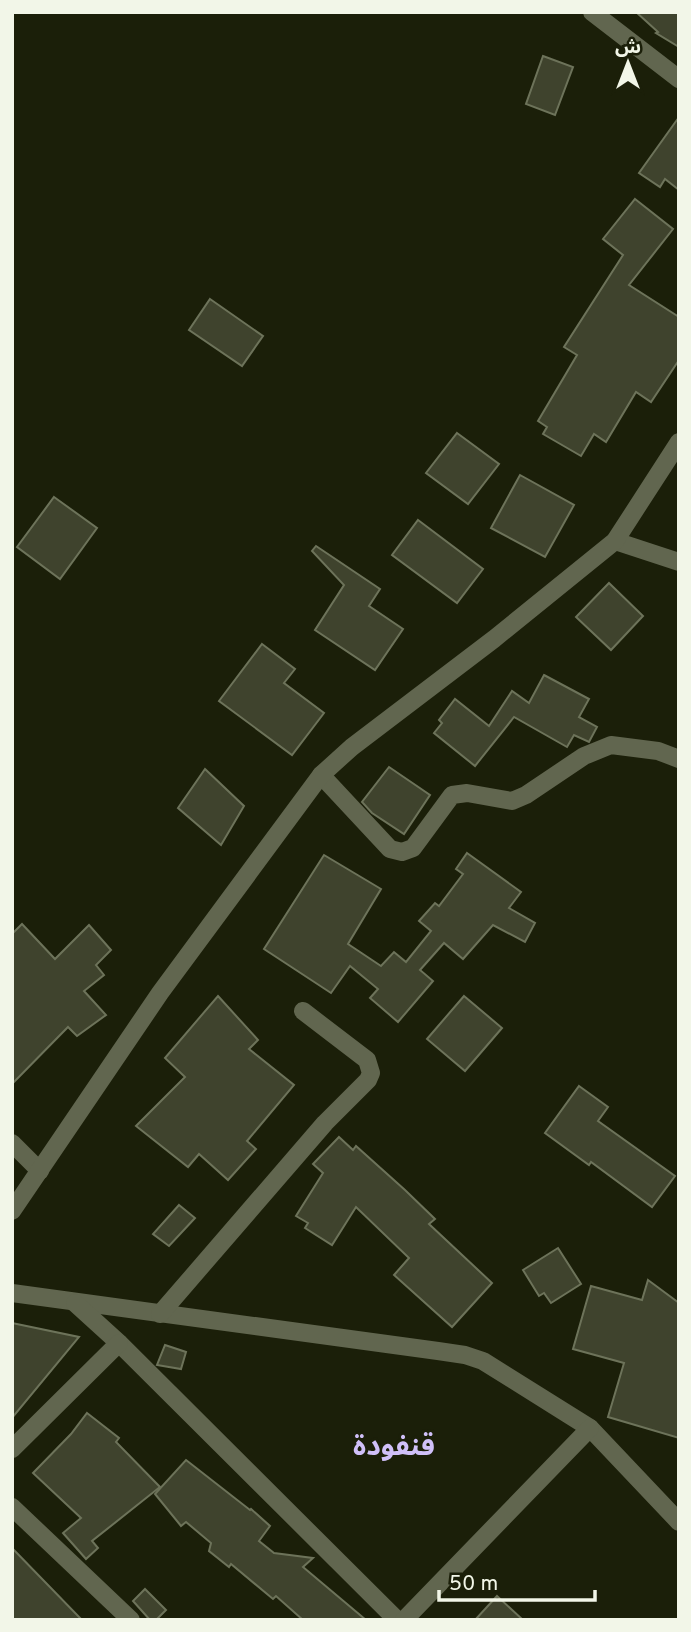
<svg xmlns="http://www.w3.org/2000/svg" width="691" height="1632" viewBox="0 0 691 1632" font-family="Overpass,'Noto Sans Arabic',sans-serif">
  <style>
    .building { fill: #3f432d; stroke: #6d735a; stroke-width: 2 }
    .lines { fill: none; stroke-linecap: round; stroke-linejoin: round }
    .minor { stroke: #61664f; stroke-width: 18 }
    .labels { text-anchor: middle; stroke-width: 6; stroke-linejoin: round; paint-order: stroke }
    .quarter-label { font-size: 28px; font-weight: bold; fill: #d0c0f9; stroke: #1b1f09 }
  </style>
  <rect width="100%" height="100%" fill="#1b1f09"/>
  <!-- building -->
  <g class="building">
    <polygon points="636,12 679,12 679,47 656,33 658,32"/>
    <polygon points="543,56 573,67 555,115 526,104"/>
    <polygon points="679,117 679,190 665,179 660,187 639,173"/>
    <polygon points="635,199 673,229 629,285 679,317 679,360 651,402 636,392 606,442 594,434 581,456 543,434 547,427 538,421 577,355 564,347 623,255 603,239"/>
    <polygon points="210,299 263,336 242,366 189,330"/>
    <polygon points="457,433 499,464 468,504 426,473"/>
    <polygon points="520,475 574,505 545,557 491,528"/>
    <polygon points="54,497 97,528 60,579 17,547"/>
    <polygon points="418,520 483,569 457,603 392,555"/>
    <polygon points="316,546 380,589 369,606 403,629 375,670 315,630 344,585 312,551"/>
    <polygon points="609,583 643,616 611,650 576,617"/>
    <polygon points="262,644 295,669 284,683 324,713 292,755 219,701"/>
    <polygon points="544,675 589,699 579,717 597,727 589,742 574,735 567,747 514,717 475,766 434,733 442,723 439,720 455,699 489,726 512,691 529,703"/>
    <polygon points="389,767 430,795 404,834 372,813 362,802"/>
    <polygon points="205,769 244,806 221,845 178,808"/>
    <polygon points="467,853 521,892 509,908 535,923 525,942 493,925 463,959 444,943 420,970 433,981 398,1022 370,998 378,989 350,966 331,993 264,949 324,855 381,889 348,944 381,966 394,952 406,962 431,931 419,921 435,903 439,906 463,874 456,869"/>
    <polygon points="22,924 55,959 89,925 111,950 96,965 104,975 84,991 106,1015 77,1036 68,1027 12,1084 12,934"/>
    <polygon points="218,996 258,1040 249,1049 294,1085 247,1141 256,1149 228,1180 199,1154 188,1167 136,1126 185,1077 165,1058"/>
    <polygon points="464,996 502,1028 465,1071 427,1039"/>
    <polygon points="579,1086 608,1107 598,1121 675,1176 652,1207 591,1162 589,1165 545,1133"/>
    <polygon points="339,1137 353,1150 356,1146 405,1190 435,1219 429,1224 492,1283 452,1327 394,1275 409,1258 356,1207 332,1245 305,1228 308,1223 296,1216 323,1173 313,1164"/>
    <polygon points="179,1205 195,1218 169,1246 153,1234"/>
    <polygon points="558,1248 581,1284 551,1303 544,1293 539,1296 523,1270"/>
    <polygon points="648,1280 679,1303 679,1438 608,1417 624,1363 573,1349 591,1286 642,1300"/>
    <polygon points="12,1323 79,1337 12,1418"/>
    <polygon points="165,1345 186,1352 181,1369 157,1365"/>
    <polygon points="87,1413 119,1438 116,1442 160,1487 92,1541 98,1548 86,1559 63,1533 81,1518 33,1473 71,1434"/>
    <polygon points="186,1460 250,1510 251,1509 270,1526 259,1541 274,1553 313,1558 303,1567 366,1620 303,1620 276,1596 273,1599 231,1564 229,1567 209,1551 211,1543 186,1522 181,1526 155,1494"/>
    <polygon points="12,1548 82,1620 12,1620"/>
    <polygon points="145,1589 166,1610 156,1620 150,1620 133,1601"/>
    <polygon points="497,1596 523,1620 475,1620"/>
  </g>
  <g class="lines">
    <!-- minor -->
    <g class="minor">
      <polyline points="592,12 679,79"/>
      <polyline points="615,541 679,562"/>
      <polyline points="321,775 390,849 402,852 413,848 452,795 467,793 512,801 526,795 584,756 611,745 658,751 679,759"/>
      <polyline points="12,1143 40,1171"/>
      <polyline points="12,1211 160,993 321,775 352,747 494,639 615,541 679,442"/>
      <polyline points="12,1293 438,1351 465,1355 483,1361 590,1428 679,1522"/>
      <polyline points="75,1303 119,1343 397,1620"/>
      <polyline points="160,1314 325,1123 368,1080 371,1073 367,1060 303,1011"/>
      <polyline points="12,1449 119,1343"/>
      <polyline points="12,1507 131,1620"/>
      <polyline points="404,1620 590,1428"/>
    </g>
  </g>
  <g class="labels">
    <!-- quarter labels -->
    <g class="quarter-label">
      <text x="394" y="1455">قنفودة</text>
    </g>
  </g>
  <!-- border -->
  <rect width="691" height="1632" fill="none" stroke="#f2f6e8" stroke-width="28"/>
  <!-- north arrow -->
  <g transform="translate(628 63)" stroke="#1b1f09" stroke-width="5" paint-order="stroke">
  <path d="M0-5L12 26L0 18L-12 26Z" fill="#f2f6e8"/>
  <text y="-10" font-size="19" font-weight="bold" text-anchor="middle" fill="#f2f6e8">ش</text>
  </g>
  <!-- scale -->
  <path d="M439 1590v10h156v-10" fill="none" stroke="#f2f6e8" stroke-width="3.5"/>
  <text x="449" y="1590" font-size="21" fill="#f2f6e8" stroke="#1b1f09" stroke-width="5" paint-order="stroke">50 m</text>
</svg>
